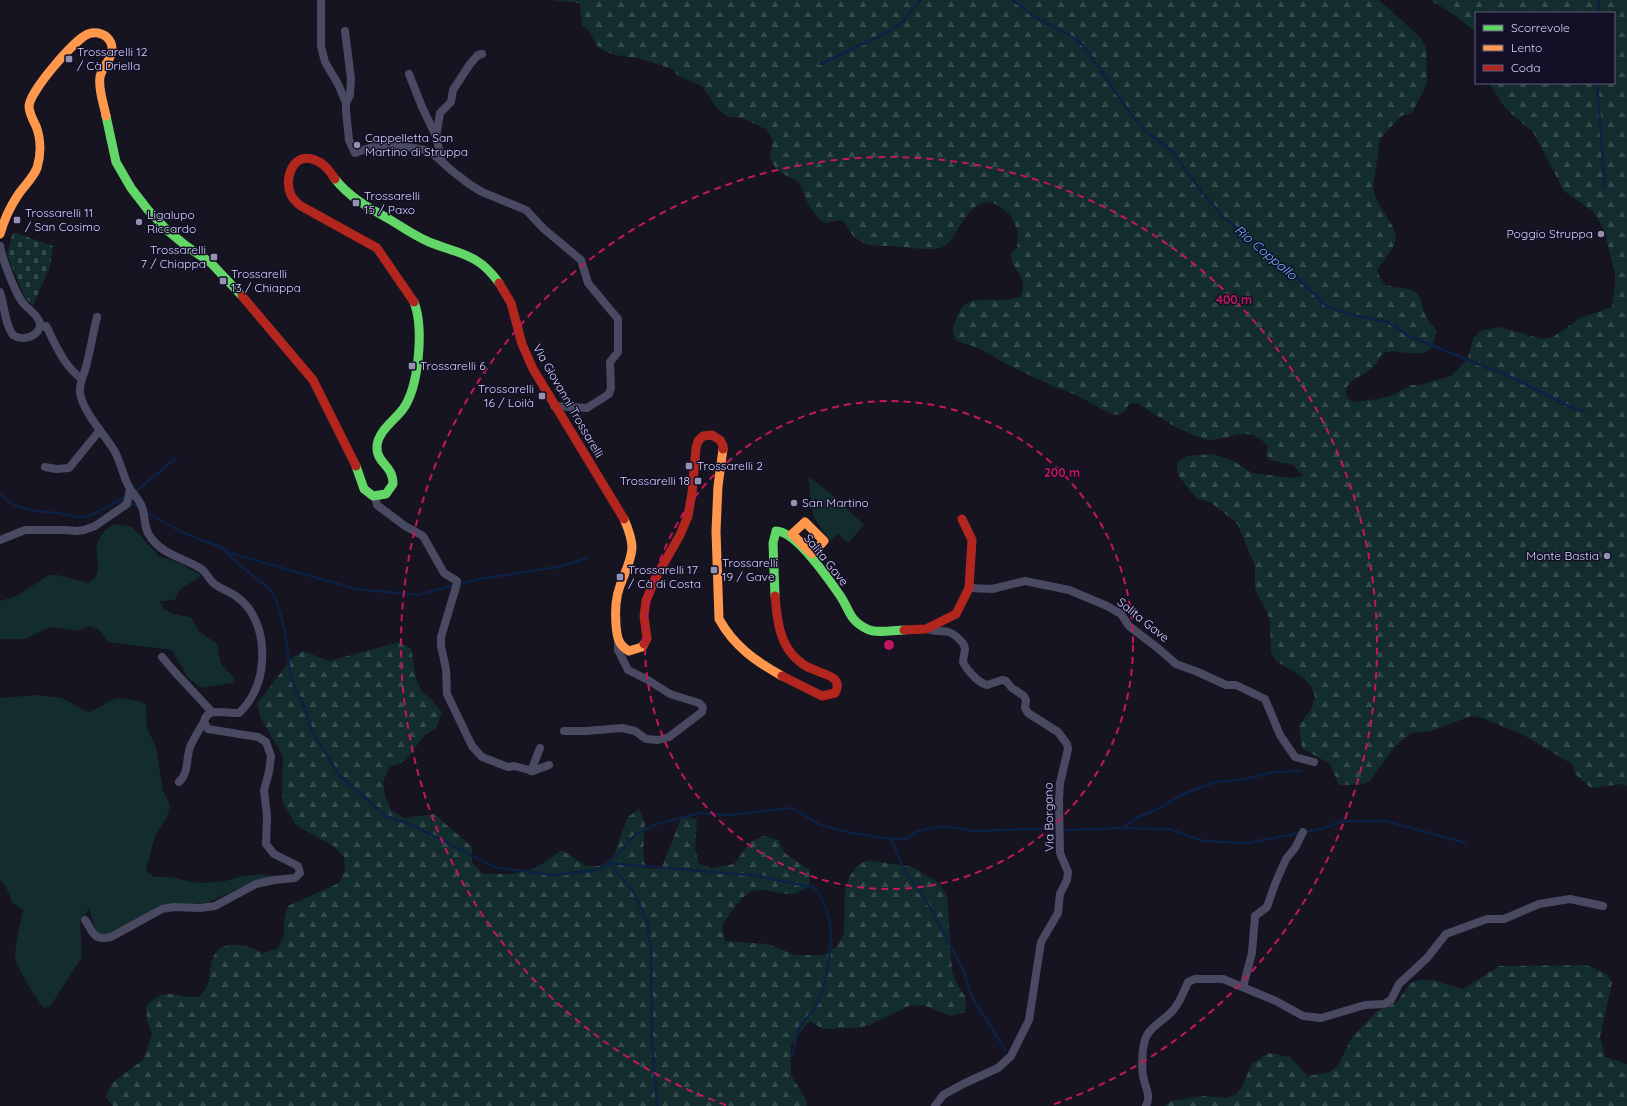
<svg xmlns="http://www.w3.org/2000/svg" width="1627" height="1106" viewBox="0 0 1627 1106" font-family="Quicksand,sans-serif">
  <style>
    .green { fill: #132c2d }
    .forest { fill: url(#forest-firs) }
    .cemetery { fill: url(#cemetery-stones) }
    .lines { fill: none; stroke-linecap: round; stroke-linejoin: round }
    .stream { stroke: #0d2144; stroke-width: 2.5 }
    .street { stroke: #4a4962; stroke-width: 8 }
    .fast { stroke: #63d668; stroke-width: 9 }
    .slow { stroke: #ff974d; stroke-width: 9 }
    .jam { stroke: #b3261e; stroke-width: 9 }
    .ring { fill: none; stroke: #c2185b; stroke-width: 2; stroke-dasharray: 7 5 }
    .poi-dot { fill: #9591b1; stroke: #130f26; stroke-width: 1.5 }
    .labels { text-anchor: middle; stroke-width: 3; stroke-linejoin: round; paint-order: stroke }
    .poi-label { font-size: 12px; fill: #d9d4ff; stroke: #130f26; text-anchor: start }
    .street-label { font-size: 12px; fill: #d9d4ff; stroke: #130f26 }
    .water-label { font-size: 13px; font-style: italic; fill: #62b6ff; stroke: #130f26 }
    .centre { fill: #c2185b; stroke: #130f26; stroke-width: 2 }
    .ring-label { font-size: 12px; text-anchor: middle; font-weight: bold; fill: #c2185b; stroke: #130f26; stroke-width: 3; stroke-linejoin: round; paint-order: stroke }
  </style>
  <defs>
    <pattern id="forest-firs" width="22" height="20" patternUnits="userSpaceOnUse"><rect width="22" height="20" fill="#132c2d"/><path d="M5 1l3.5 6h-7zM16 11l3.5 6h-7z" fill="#354a4c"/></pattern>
    <pattern id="cemetery-stones" width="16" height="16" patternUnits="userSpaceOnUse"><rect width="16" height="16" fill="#132c2d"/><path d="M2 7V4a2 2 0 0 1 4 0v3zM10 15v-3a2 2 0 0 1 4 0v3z" fill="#354a4c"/></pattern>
  </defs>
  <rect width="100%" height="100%" fill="#161421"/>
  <!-- green -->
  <g class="green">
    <polygon points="808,476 830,493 864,525 848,543 838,534 831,541 816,521 813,515"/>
    <path d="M 116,524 L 132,527 L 159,556 L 181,564 L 197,573 L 201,576 L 179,590 L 175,600 L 160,601 C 163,615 180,615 191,617 L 199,631 L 217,644 L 221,664 L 235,679 L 232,683 L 201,688 L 188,678 L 172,650 L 108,642 L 98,629 L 88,626 L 79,631 L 52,627 L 39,632 L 25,639 L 0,639 L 0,601 L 16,596 L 49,575 L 57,575 L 89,583 C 91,581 94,578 96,576 C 103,561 90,551 101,536 C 105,530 109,527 116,524 Z"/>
    <path d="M 37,695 L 62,698 L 85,711 L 90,712 L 114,699 L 120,698 L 142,702 L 146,705 L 147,728 L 156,747 L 163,791 L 170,805 L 167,817 L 155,835 L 146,871 L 154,877 L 171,877 L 192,882 L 203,883 L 225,881 L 243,876 L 262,874 L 275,876 L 254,881 L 207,903 L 165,906 L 134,920 L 108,935 L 97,934 L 89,909 L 80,921 L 82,957 L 53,1002 L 50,1007 L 44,1008 C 37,1000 16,967 15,957 C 15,946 21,921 23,910 L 12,902 L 6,887 L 0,879 L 0,698 Z"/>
  </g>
  <!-- forest -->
  <g class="forest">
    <path d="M 552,0 L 1379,0 L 1421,38 L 1426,48 L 1427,84 L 1412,113 L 1401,116 L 1380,139 L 1373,188 L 1376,199 L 1394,229 L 1396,239 L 1392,249 L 1377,270 C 1385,296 1401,282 1417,293 C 1422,297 1422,304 1423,310 C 1426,318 1431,325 1437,331 C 1435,335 1434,342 1432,346 C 1424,360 1400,349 1387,352 C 1380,353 1379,361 1375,365 C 1365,376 1351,377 1345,391 L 1348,399 L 1355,402 L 1377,399 L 1391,396 L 1411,385 L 1419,385 L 1451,376 L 1467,360 L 1473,339 L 1480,331 L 1500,327 L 1542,339 L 1553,337 L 1580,318 L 1612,307 L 1615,284 L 1615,273 L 1604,230 L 1593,211 L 1564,191 L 1533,132 L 1506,109 L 1489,83 L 1614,83 L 1614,13 L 1476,13 L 1476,32 L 1456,16 L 1430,0 L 1627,0 L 1627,786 L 1622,784 L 1591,788 L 1575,774 L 1572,764 L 1522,734 L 1482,718 L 1471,716 L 1431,731 L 1411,733 L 1394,747 L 1370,781 L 1360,785 L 1339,785 L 1330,764 L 1302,748 L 1299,726 L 1312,707 L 1315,696 L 1311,686 L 1304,678 L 1276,661 L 1271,652 L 1270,619 L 1255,589 L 1255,566 L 1237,523 L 1210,502 L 1198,499 L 1190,491 L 1177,473 L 1177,462 L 1187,456 L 1212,454 L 1232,460 L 1252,473 L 1293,478 L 1303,476 L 1293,465 L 1270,460 L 1266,454 L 1268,446 C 1253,430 1243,433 1223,438 C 1219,438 1215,440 1211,440 C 1189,438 1156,415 1137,403 L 1129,404 L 1125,411 L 1119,415 L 1111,414 L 1076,395 L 1055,387 L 1006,364 L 979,348 L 956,341 C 952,333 952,328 956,320 C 958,315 959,310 963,306 C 976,294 1004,305 1021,296 C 1029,274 1010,271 1011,253 L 1017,248 C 1020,231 1015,216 1000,207 C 997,205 992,202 989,202 C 967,203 960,232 947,244 C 944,247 940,248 936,249 C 921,250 906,247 891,246 C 884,246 876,246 870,245 C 865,244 859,241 856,238 C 849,234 848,225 841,220 L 825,223 L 819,219 L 809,206 L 799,182 L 778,171 L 773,164 L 770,156 L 773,142 L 770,135 L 765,129 L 743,118 L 728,117 L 716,107 L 702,86 L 677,75 L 673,69 L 637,58 L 615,55 L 605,51 L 596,45 L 589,30 L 582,26 L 580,4 C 571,0 562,3 552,0 Z"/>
    <path d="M 399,642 L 411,648 L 416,678 L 422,692 L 433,701 L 442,713 L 436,728 L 424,736 L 405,761 L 390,767 L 383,781 L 385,796 L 391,810 L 404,818 L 434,814 L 472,847 L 472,862 L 482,873 C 500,875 522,875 538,866 C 546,862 554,855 562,850 L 586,866 L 601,866 L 613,857 L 628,817 L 639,809 L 645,822 L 643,854 L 646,868 L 661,869 L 682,816 L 697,819 L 695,849 L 699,864 L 713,868 L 734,864 L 751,841 L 764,836 L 778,840 L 785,853 L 809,870 L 810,885 C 806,887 801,892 797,893 C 782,897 768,887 753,891 C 742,894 729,916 722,926 L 725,941 L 768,944 L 795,955 L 824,955 L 836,947 L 844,934 L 845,891 L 849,877 L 857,866 L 868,860 L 912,867 L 938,882 L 947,895 L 952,972 L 958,986 L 966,998 L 965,1012 L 951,1016 L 923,1005 L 909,1006 L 867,1026 L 852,1028 L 823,1029 L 809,1021 L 791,1045 L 791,1075 L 806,1100 L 807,1106 L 113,1106 L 106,1097 L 111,1084 L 144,1059 L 152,1034 L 147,1020 L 146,1006 C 168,985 173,998 198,997 C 201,994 204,991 206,988 C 211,980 209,969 212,960 C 220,937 248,945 263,953 L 277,949 L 284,935 L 284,920 L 288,906 L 339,883 L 345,871 L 344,857 L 335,847 L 296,825 L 282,801 L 283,756 L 261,718 L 257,704 L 292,658 L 303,651 L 329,661 Z"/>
    <polygon points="1586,965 1607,974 1612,983 1600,1036 1605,1057 1627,1064 1627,1106 1165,1106 1171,1101 1204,1096 1226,1098 1236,1094 1243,1085 1251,1065 1268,1053 1290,1057 1308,1076 1330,1072 1338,1065 1353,1036 1377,1011 1397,1002 1410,983 1421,980 1432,980 1463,989 1499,966"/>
  </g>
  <!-- cemetery -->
  <polygon class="cemetery" points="13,232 53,246 50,267 33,305 25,298 7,255"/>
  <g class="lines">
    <!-- stream -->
    <g class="stream">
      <polyline points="1013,0 1032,15 1069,35 1083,45 1127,109 1144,130 1173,152 1198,187 1224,218 1288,269 1328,307 1353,315 1388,322 1409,336 1513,378 1572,408 1585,411"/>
      <polyline points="1598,13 1599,0"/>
      <polyline points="820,64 886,33 902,22 921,0"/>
      <polyline points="1597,83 1605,187"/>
      <polyline points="135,492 176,458"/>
      <path d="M 0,494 C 15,511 36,511 57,513 C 65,514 74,517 82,517 C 96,516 114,502 127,496"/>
      <polyline points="118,500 131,503 140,508"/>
      <polyline points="146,512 183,533 221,547 242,567 270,589 277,602 285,631 290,672 294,686 303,704 312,731 339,775 386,816 412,825 497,868 554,875 590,871 599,869 609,863 636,834 657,824 700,813 728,815 792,808 820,825 852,833 891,839 906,839 918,831 939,827 951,827 974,831 1031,829 1068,830 1119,828 1169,829 1204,841 1248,843 1300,833"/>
      <polyline points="227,552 356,589 418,595 454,585"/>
      <polyline points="459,584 479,579 558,567 587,558"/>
      <polyline points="1122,828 1138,817 1160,808 1177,797 1201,787 1216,782 1245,779 1274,772 1301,771"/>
      <polyline points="1305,832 1325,828 1342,821 1385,821 1466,843"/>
      <polyline points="891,839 905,871 930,907 963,970 972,997 1006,1051"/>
      <polyline points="609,863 633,891 647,921 651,950 652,1040 657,1106"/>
      <path d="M 610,863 L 760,876 L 815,888 C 821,897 827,908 829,918 C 834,937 827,981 819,1000 C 815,1011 806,1017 800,1027 C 796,1035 795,1046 793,1054"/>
    </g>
    <!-- street -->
    <g class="street">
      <polyline points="321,0 321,46 325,62 338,84 346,103"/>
      <polyline points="345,31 351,79 350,95 346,103 346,111 349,140 355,153 372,147 385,146 403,146 430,151 451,170 469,184 482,192 526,210 544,229 581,260 588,283 618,319 618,352 610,362 611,388 609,394 587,408 554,406"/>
      <polyline points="409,74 422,107 436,136"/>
      <polyline points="442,161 436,137 440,113 451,102 453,90 470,64 478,55 482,54"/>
      <path d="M 0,246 C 2,258 16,296 24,304 C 30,311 37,314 40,323 C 41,336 23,342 13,335 C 4,323 5,306 0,292"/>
      <path d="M 41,327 L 46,326 C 49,330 50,335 53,340 C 60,354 68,369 81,378"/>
      <polyline points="45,467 56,469 69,468 100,430"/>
      <polyline points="377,496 376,501 377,505 405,526 423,536 444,573 457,581 456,587 441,637 441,646 446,669 447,694 472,746 482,757 508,767 514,766 533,771 549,765"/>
      <polyline points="0,540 25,530 66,530 76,531 84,530 95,526 127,504 130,489"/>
      <polyline points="969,588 992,589 1025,581 1069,590 1107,606 1121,614 1129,626 1159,649 1176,664 1198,672 1226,685 1236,685 1265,699 1280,735 1295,757 1314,762"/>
      <path d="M 927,629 C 943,635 946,625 961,641 C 963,643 965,646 965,649 C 965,653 963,657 963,662 C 967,670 977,682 987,685 L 1002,680 L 1006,681 L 1012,688 L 1024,696 L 1026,700 L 1025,708 L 1028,713 L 1058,732 L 1067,744 L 1068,749 L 1060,783 L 1059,800 L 1060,853 L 1068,872 L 1067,880 L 1060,894 L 1058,913 L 1041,942 L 1029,1020 L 1011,1056 L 998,1068 L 965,1083 L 943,1095 L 935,1106"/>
      <polyline points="162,657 173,670 212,712"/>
      <polyline points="564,731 586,731 622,728 635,731 646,739 658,740 669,737 702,712 703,707 699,703 670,694 648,680 628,670 618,650 618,643"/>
      <polyline points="531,771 540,748"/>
      <path d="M 179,782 C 189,773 186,759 190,747 C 194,738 199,730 204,722"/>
      <path d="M 85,920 C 94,933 93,941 111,937 L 162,909 L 174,907 L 200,908 L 215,906 L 256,884 L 274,880 L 295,878 L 300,873 L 298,866 L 274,854 L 266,844 L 267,816 L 264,790 L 269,772 L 271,756 L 266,742 L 258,737 L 208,729 L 204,722 C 207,706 226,714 239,713 C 253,700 261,681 262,662 C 264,639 257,611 237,597 C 231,592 223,590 216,585 C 209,581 207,572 200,568 C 182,557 165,556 151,538 C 143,528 146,517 142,507 C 140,501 134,495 130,489 C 123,477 121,462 114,450 C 104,434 83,412 80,393 C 79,383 83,377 86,367 C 90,351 93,334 97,317"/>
      <polyline points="1243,987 1252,953 1255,916 1267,907 1275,884 1286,859 1295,848 1303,832"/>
      <path d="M 1146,1106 C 1151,1096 1146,1089 1144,1080 C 1141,1070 1142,1049 1145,1040 C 1149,1026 1165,1021 1174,1009 C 1180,1002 1184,991 1188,982 L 1195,979 L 1223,979 L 1276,1001 L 1303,1016 L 1321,1018 L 1365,1005 L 1384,1004 L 1391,1000 L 1399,984 L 1427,958 L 1446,934 L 1487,919 L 1504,919 L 1539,904 L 1570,899 L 1603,906"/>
    </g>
    <!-- fast -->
    <g class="fast">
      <polyline points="106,116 116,162 131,188 148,210 167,230 185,245 211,263 242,296"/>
      <path d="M 335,179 C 349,197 369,208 389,219 C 402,227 415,236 429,242 C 459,254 478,253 499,283"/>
      <path d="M 356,466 L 364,489 L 373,496 L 386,494 L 393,484 C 393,464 376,464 377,446 C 378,431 395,420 403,409 C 419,387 424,328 414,302"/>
      <path d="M 775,596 L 773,543 L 776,531 C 796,531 830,581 841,597 C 850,611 849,620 867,629 C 877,634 893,630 904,630"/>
    </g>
    <!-- slow -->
    <g class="slow">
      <path d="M 0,234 C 4,220 10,207 18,195 C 24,186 33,178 37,168 C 41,155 41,139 36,126 C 33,120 29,113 29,106 C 30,91 74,40 88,34 C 97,31 107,34 111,43 C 116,57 102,65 100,77 C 98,90 104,104 106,116"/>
      <path d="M 723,449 L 718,486 L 716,531 L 719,619 C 734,646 755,661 782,676"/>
      <path d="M 624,519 C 628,528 632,538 632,548 C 631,562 624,574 620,586 C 615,599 615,612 616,625 C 617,637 618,645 629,651 L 642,647 L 644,644"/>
      <polygon points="805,522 824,541 812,554 792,534"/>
    </g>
    <!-- jam -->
    <g class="jam">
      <path d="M 335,179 C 330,171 324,163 315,160 C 294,151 283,178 291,195 C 293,199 297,203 301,206 L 377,248 L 414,302"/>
      <polyline points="499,283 511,303 522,344 533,369 624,519"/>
      <polyline points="242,296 313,380 356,466"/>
      <path d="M 775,596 C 777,618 779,646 799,661 C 803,665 809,668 815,670 C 825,675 844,677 835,693 L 822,696 L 782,676"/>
      <polyline points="904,630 926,629 956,614 969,588 972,540 962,519"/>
      <polyline points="644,644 647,639 644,616 646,601 655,579 680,535 688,516 692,493 696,448 698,441 703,436 712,435 720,440 723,446 723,449"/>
    </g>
  </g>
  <!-- distance rings -->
  <g class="ring">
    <circle cx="889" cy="645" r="244"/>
    <path d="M726 1105A488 488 0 1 1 1052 1105"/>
  </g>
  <!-- markers -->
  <g class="poi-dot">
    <rect x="65" y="55" width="8" height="8" rx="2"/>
    <circle cx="357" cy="145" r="4"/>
    <rect x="352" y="199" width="8" height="8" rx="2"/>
    <rect x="13" y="216" width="8" height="8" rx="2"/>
    <circle cx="139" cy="222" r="4"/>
    <circle cx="1601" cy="234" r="4"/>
    <rect x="210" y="253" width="8" height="8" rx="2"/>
    <rect x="219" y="277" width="8" height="8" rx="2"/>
    <rect x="408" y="362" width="8" height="8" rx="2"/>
    <rect x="538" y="392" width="8" height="8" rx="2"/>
    <rect x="685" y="462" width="8" height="8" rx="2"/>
    <rect x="694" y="477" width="8" height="8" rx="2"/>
    <circle cx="794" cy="503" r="4"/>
    <circle cx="1607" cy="556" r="4"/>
    <rect x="710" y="566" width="8" height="8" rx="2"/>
    <rect x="616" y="573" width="8" height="8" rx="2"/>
  </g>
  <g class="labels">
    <!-- poi labels -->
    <g class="poi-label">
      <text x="77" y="56">Trossarelli 12<tspan x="77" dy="14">/ Cà Driella</tspan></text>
      <text x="365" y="142">Cappelletta San<tspan x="365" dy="14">Martino di Struppa</tspan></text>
      <text x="364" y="200">Trossarelli<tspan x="364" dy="14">15 / Paxo</tspan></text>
      <text x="25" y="217">Trossarelli 11<tspan x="25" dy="14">/ San Cosimo</tspan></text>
      <text x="147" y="219">Ligalupo<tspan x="147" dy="14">Riccardo</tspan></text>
      <text x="1593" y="238" text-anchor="end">Poggio Struppa</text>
      <text x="206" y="254" text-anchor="end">Trossarelli<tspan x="206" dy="14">7 / Chiappa</tspan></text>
      <text x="231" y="278">Trossarelli<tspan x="231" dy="14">13 / Chiappa</tspan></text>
      <text x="420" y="370">Trossarelli 6</text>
      <text x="534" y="393" text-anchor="end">Trossarelli<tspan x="534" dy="14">16 / Loilà</tspan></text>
      <text x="697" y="470">Trossarelli 2</text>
      <text x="690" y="485" text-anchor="end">Trossarelli 18</text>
      <text x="802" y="507">San Martino</text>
      <text x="1599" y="560" text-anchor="end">Monte Bastia</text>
      <text x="722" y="567">Trossarelli<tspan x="722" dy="14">19 / Gave</tspan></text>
      <text x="628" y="574">Trossarelli 17<tspan x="628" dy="14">/ Cà di Costa</tspan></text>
    </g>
    <!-- street labels -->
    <g class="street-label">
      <text transform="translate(568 401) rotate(60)" y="4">Via Giovanni Trossarelli</text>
      <text transform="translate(826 560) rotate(51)" y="4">Salita Gave</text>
      <text transform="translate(1143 620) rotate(39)" y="4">Salita Gave</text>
      <text transform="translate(1049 817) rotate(-91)" y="4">Via Borgano</text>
    </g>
    <!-- water labels -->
    <g class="water-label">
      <text transform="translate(1266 252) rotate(40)" y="5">Rio Coppallo</text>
    </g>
  </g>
  <circle cx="889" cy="645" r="6" class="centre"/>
  <g class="ring-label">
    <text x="1234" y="304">400 m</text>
    <text x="1062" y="477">200 m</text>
  </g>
  <!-- legend -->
  <rect x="1475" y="12" width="140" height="72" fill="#130f26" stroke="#625e7d"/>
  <rect x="1483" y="25" width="20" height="6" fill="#63d668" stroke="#625e7d"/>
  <text x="1511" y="32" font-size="12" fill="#d9d4ff">Scorrevole</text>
  <rect x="1483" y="45" width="20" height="6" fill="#ff974d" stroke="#625e7d"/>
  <text x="1511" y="52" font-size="12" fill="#d9d4ff">Lento</text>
  <rect x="1483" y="65" width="20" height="6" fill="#b3261e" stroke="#625e7d"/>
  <text x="1511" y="72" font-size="12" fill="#d9d4ff">Coda</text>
</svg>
